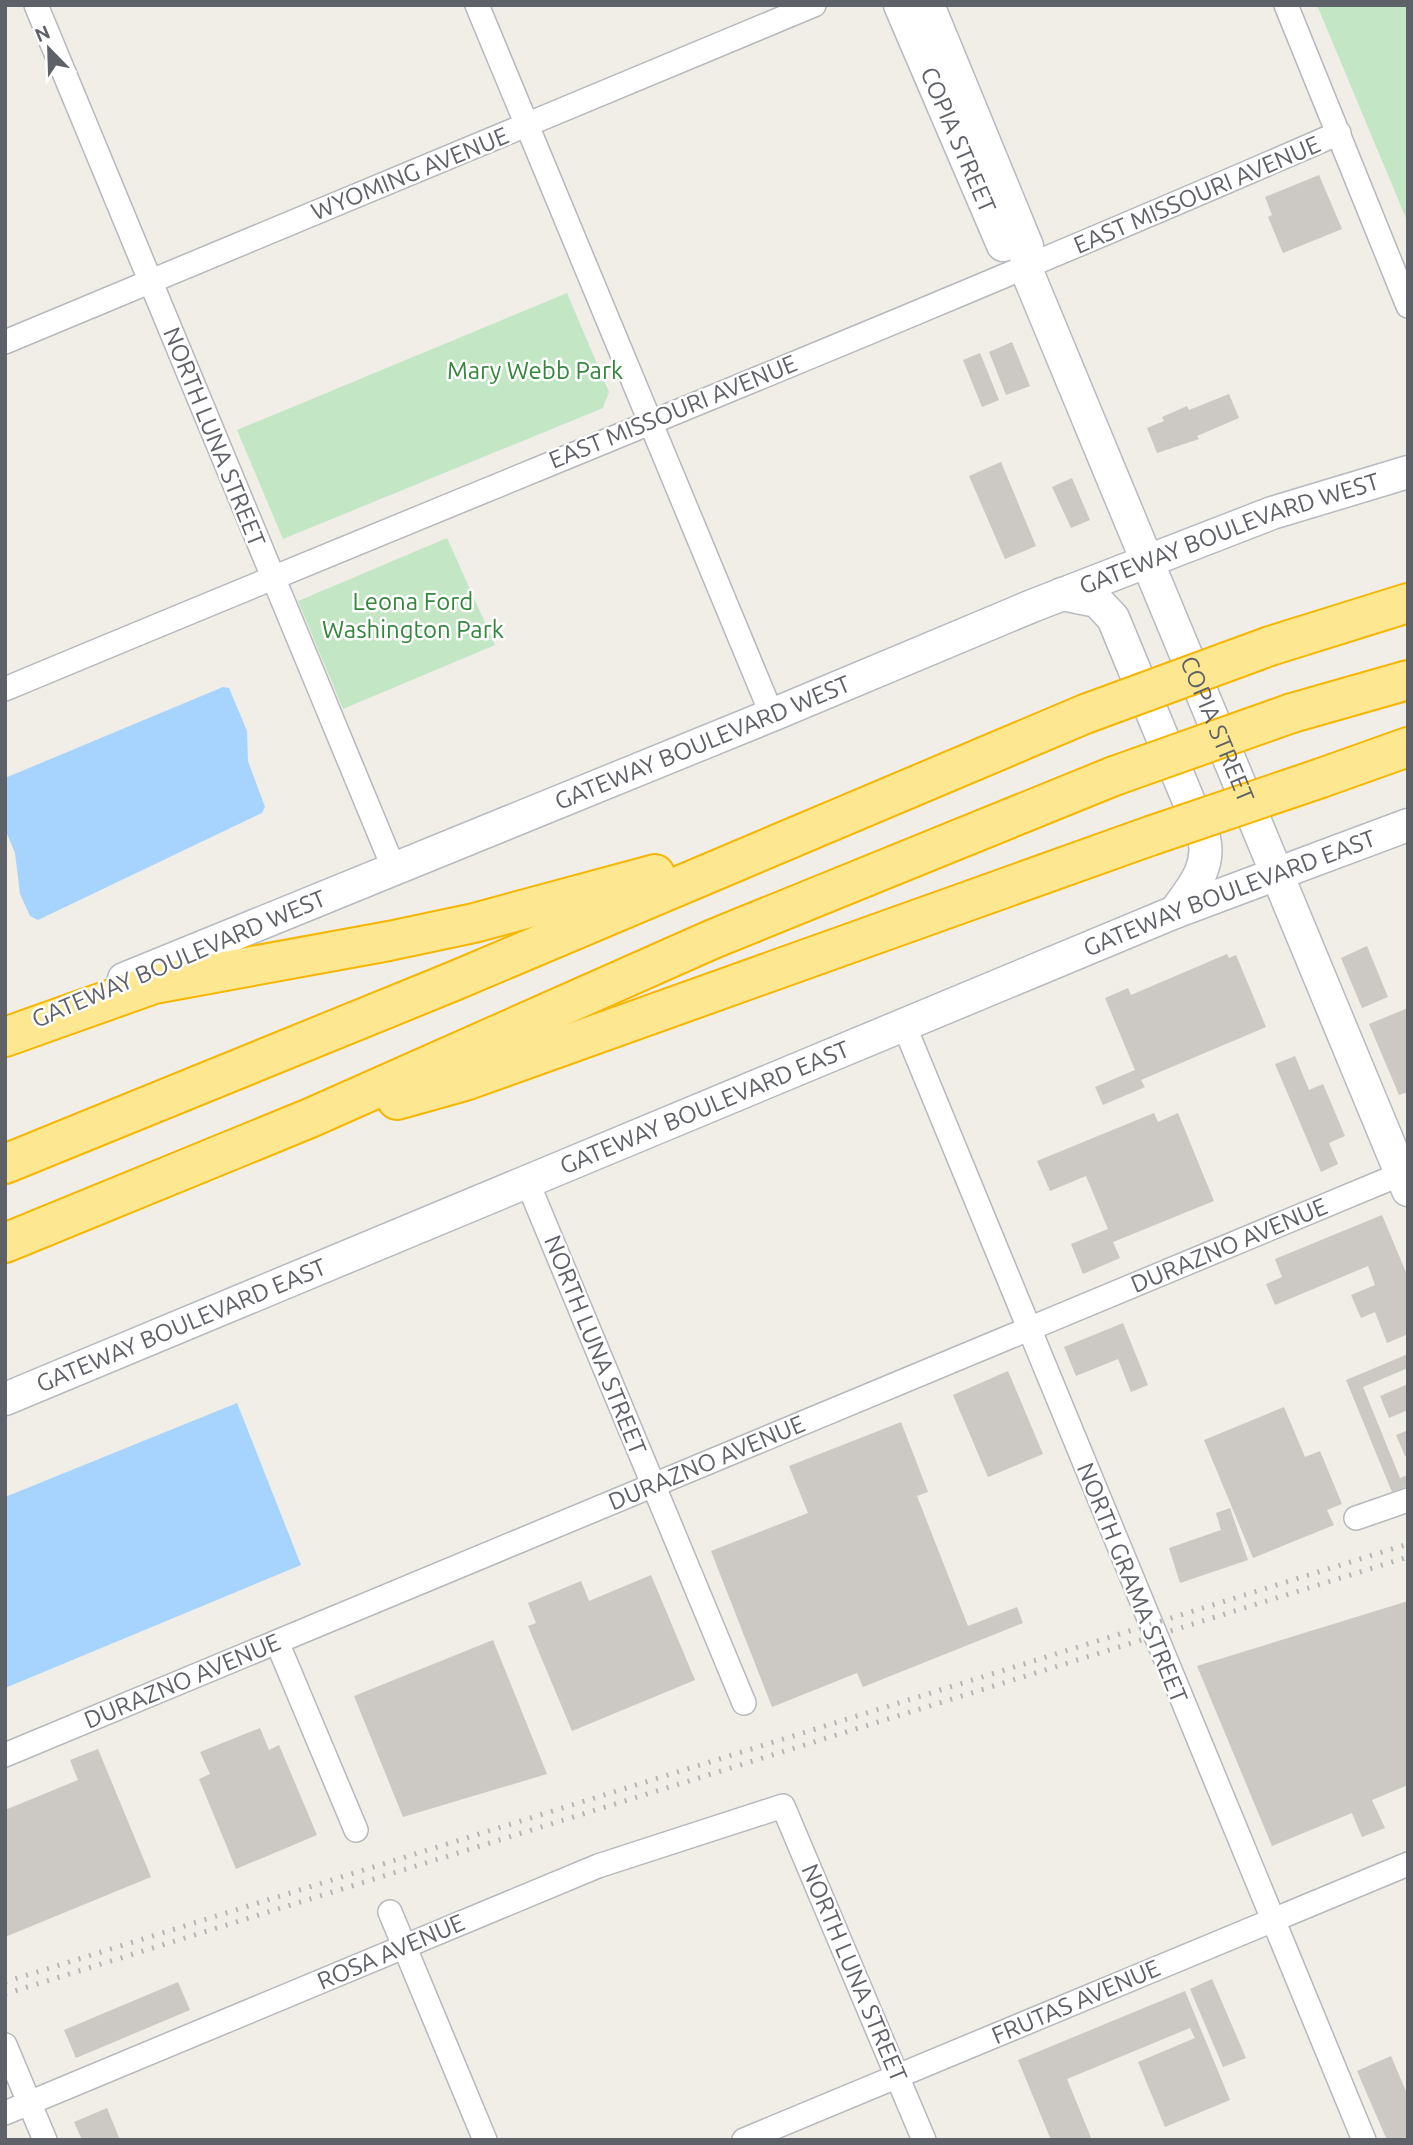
<svg xmlns="http://www.w3.org/2000/svg" width="1413" height="2145" viewBox="0 0 1413 2145" font-family="Ubuntu,sans-serif">
  <style>
    .green { fill: #c3e7c5 }
    .water { fill: #a7d4ff }
    .building { fill: #ccc8c3 }
    .lines { fill: none; stroke-linecap: round; stroke-linejoin: round }
    .street-casing { stroke: #b6b8bd; stroke-width: 26 }
    .secondary-casing { stroke: #b7bac0; stroke-width: 35 }
    .highway-casing { stroke: #f6b600; stroke-width: 42 }
    .street { stroke: #fff; stroke-width: 23 }
    .secondary { stroke: #fff; stroke-width: 32 }
    .highway { stroke: #fde790; stroke-width: 38 }
    .rail { stroke: #b5b5b7; stroke-width: 5; stroke-dasharray: 2 9; stroke-linecap: butt }
    .highway-bridge-casing { stroke: #f6b600; stroke-width: 42; stroke-linecap: butt }
    .highway-bridge { stroke: #fde790; stroke-width: 38 }
    .labels { text-anchor: middle; stroke-width: 5; stroke-linejoin: round; paint-order: stroke }
    .street-label { font-size: 24px; fill: #5e6167; stroke: #fff }
    .park-label { font-size: 24px; fill: #35863d; stroke: #fff }
  </style>
  <rect width="100%" height="100%" fill="#f0eee6"/>
  <!-- green -->
  <g class="green">
    <polygon points="1317,5 1408,5 1408,223"/>
    <polygon points="567,293 609,392 603,408 283,539 237,430"/>
    <polygon points="447,538 495,645 343,709 298,601"/>
  </g>
  <!-- water -->
  <g class="water">
    <polygon points="223,687 229,688 247,731 248,761 265,807 262,813 38,920 30,916 20,894 15,853 5,829 5,778"/>
    <polygon points="237,1403 301,1565 5,1688 5,1497"/>
  </g>
  <!-- building -->
  <g class="building">
    <polygon points="1319,175 1342,229 1283,253 1268,217 1272,215 1265,197"/>
    <polygon points="1012,342 1030,386 1006,395 989,352"/>
    <polygon points="980,353 999,400 982,407 963,360"/>
    <polygon points="1229,394 1239,418 1197,436 1199,439 1157,453 1147,428 1164,421 1162,417 1187,406 1189,410"/>
    <polygon points="1001,462 1036,546 1005,559 969,476"/>
    <polygon points="1072,478 1090,520 1071,528 1052,487"/>
    <polygon points="1367,946 1388,997 1362,1008 1341,958"/>
    <polygon points="1227,954 1229,958 1236,955 1266,1027 1141,1080 1145,1087 1103,1105 1095,1087 1135,1070 1105,998 1128,988 1131,995"/>
    <polygon points="1408,1008 1408,1092 1399,1095 1369,1024"/>
    <polygon points="1295,1056 1309,1090 1323,1084 1345,1136 1329,1143 1338,1164 1321,1172 1275,1064"/>
    <polygon points="1154,1113 1158,1122 1178,1113 1214,1201 1113,1242 1120,1258 1083,1274 1071,1244 1108,1229 1086,1176 1050,1191 1037,1161"/>
    <polygon points="1382,1215 1408,1277 1408,1334 1387,1343 1375,1312 1361,1318 1351,1295 1375,1285 1368,1266 1275,1305 1266,1284 1282,1277 1275,1259"/>
    <polygon points="1123,1323 1148,1385 1131,1392 1118,1359 1076,1376 1064,1347"/>
    <polygon points="1408,1354 1408,1368 1363,1387 1400,1478 1408,1475 1408,1486 1392,1492 1346,1380"/>
    <polygon points="1008,1371 1043,1454 988,1477 953,1395"/>
    <polygon points="1408,1384 1408,1410 1389,1418 1380,1396"/>
    <polygon points="1284,1407 1305,1457 1320,1451 1342,1504 1327,1510 1334,1525 1253,1558 1204,1440"/>
    <polygon points="901,1422 928,1492 917,1496 968,1626 1017,1607 1023,1623 863,1687 857,1673 772,1707 711,1551 808,1513 789,1466"/>
    <polygon points="1408,1430 1408,1455 1405,1456 1396,1435"/>
    <polygon points="1230,1508 1248,1560 1180,1583 1169,1548 1221,1530 1216,1513"/>
    <polygon points="651,1575 695,1680 572,1731 528,1626 536,1623 528,1603 581,1581 589,1601"/>
    <polygon points="1408,1601 1408,1785 1372,1800 1385,1828 1362,1837 1352,1813 1272,1846 1197,1666"/>
    <polygon points="493,1640 547,1774 403,1817 354,1696"/>
    <polygon points="260,1728 269,1750 279,1745 317,1835 236,1869 199,1779 210,1774 200,1752"/>
    <polygon points="98,1749 151,1877 5,1937 5,1810 78,1780 70,1760"/>
    <polygon points="1212,1979 1246,2058 1223,2067 1190,1989"/>
    <polygon points="178,1982 190,2010 76,2058 64,2030"/>
    <polygon points="1185,1991 1230,2100 1165,2127 1138,2062 1195,2038 1190,2028 1067,2079 1092,2140 1051,2140 1018,2060"/>
    <polygon points="1391,2056 1408,2096 1408,2140 1387,2140 1357,2071"/>
    <polygon points="107,2108 120,2140 82,2140 74,2122"/>
  </g>
  <g class="lines">
    <!-- street casing -->
    <g class="street-casing">
      <g id="street">
        <polyline points="36,5 394,869"/>
        <polyline points="477,5 772,715"/>
        <polyline points="1286,5 1408,306"/>
        <polyline points="5,342 814,5"/>
        <path d="M 5,689 C 450,503 898,325 1339,133"/>
        <polyline points="904,1025 1364,2140"/>
        <polyline points="527,1181 744,1703"/>
        <polyline points="1356,1518 1408,1500"/>
        <polyline points="277,1642 356,1830"/>
        <path id="s1" d="M 5,1755 L 1401,1174"/>
        <polyline points="390,1912 485,2140"/>
        <polyline points="5,2045 45,2140"/>
        <polyline points="5,2113 598,1866 783,1806 924,2140"/>
        <polyline points="744,2140 1408,1864"/>
      </g>
    </g>
    <!-- secondary casing -->
    <g class="secondary-casing">
      <g id="secondary">
        <path id="s2" d="M 900,5 L 1003,245"/>
        <path id="s3" d="M 928,5 L 1027,246 L 1026,269 L 1408,1190"/>
        <path d="M 1062,594 L 1097,601 L 1113,618 L 1204,838 C 1211,868 1192,888 1175,912"/>
        <path id="s4" d="M 124,979 L 772,715 L 1032,606 L 1272,513 L 1408,472"/>
        <path id="s5" d="M 5,1399 L 1175,912 L 1408,825"/>
      </g>
    </g>
    <!-- highway casing -->
    <g class="highway-casing">
      <g id="highway">
        <polyline points="1270,646 1408,603"/>
        <polyline points="1292,713 1408,680"/>
        <polyline points="1321,778 1408,747"/>
        <polyline points="5,1037 154,984 389,941 474,923 655,874"/>
        <polyline points="397,1100 465,1081 1150,836"/>
        <polyline points="5,1164 454,981 1085,714"/>
        <polyline points="5,1243 310,1118 713,939 1114,776"/>
      </g>
    </g>
    <!-- street -->
    <use href="#street" class="street"/>
    <!-- secondary -->
    <use href="#secondary" class="secondary"/>
    <!-- highway -->
    <use href="#highway" class="highway"/>
    <!-- rail -->
    <g class="rail">
      <polyline points="5,1982 1408,1544"/>
      <polyline points="5,1994 1408,1557"/>
    </g>
    <!-- highway-bridge casing -->
    <g class="highway-bridge-casing">
      <g id="highway-bridge">
        <polyline points="1085,714 1270,646"/>
        <polyline points="1114,776 1292,713"/>
        <polyline points="1150,836 1321,778"/>
      </g>
    </g>
    <!-- highway-bridge -->
    <use href="#highway-bridge" class="highway-bridge"/>
  </g>
  <g class="labels">
    <!-- street labels -->
    <g class="street-label">
      <text dy="8" stroke="none"><textPath href="#s2" startOffset="147">COPIA STREET</textPath></text>
      <text transform="translate(410 174) rotate(-22)" y="8">WYOMING AVENUE</text>
      <text transform="translate(1197 195) rotate(-23)" y="8">EAST MISSOURI AVENUE</text>
      <text transform="translate(673 412) rotate(-22)" y="8">EAST MISSOURI AVENUE</text>
      <text transform="translate(214 437) rotate(68)" y="8">NORTH LUNA STREET</text>
      <text dy="8" stroke="none"><textPath href="#s4" startOffset="1192">GATEWAY BOULEVARD WEST</textPath></text>
      <text dy="8" stroke="none"><textPath href="#s3" startOffset="782">COPIA STREET</textPath></text>
      <text dy="8" stroke="none"><textPath href="#s4" startOffset="625">GATEWAY BOULEVARD WEST</textPath></text>
      <text dy="8" stroke="none"><textPath href="#s5" startOffset="1325">GATEWAY BOULEVARD EAST</textPath></text>
      <text transform="translate(179 959) rotate(-23)" y="8">GATEWAY BOULEVARD WEST</text>
      <text dy="8" stroke="none"><textPath href="#s5" startOffset="758">GATEWAY BOULEVARD EAST</textPath></text>
      <text dy="8" stroke="none"><textPath href="#s1" startOffset="1326">DURAZNO AVENUE</textPath></text>
      <text dy="8" stroke="none"><textPath href="#s5" startOffset="191">GATEWAY BOULEVARD EAST</textPath></text>
      <text transform="translate(595 1345) rotate(68)" y="8">NORTH LUNA STREET</text>
      <text dy="8" stroke="none"><textPath href="#s1" startOffset="760">DURAZNO AVENUE</textPath></text>
      <text transform="translate(1132 1583) rotate(68)" y="8">NORTH GRAMA STREET</text>
      <text dy="8" stroke="none"><textPath href="#s1" startOffset="192">DURAZNO AVENUE</textPath></text>
      <text transform="translate(391 1952) rotate(-23)" y="8">ROSA AVENUE</text>
      <text transform="translate(854 1973) rotate(67)" y="8">NORTH LUNA STREET</text>
      <text transform="translate(1076 2002) rotate(-23)" y="8">FRUTAS AVENUE</text>
    </g>
    <!-- park labels -->
    <g class="park-label">
      <text x="535" y="379">Mary Webb Park</text>
      <text x="413" y="610">Leona Ford<tspan x="413" dy="28">Washington Park</tspan></text>
    </g>
  </g>
  <!-- border -->
  <rect width="1413" height="2145" fill="none" stroke="#5e6167" stroke-width="14"/>
  <!-- north arrow -->
  <g transform="translate(49 49) rotate(337)" stroke="#ffffff" stroke-width="5" paint-order="stroke">
  <path d="M0-5L12 26L0 18L-12 26Z" fill="#5e6167"/>
  <text y="-10" font-size="19" font-weight="bold" text-anchor="middle" fill="#5e6167">N</text>
  </g>
</svg>
